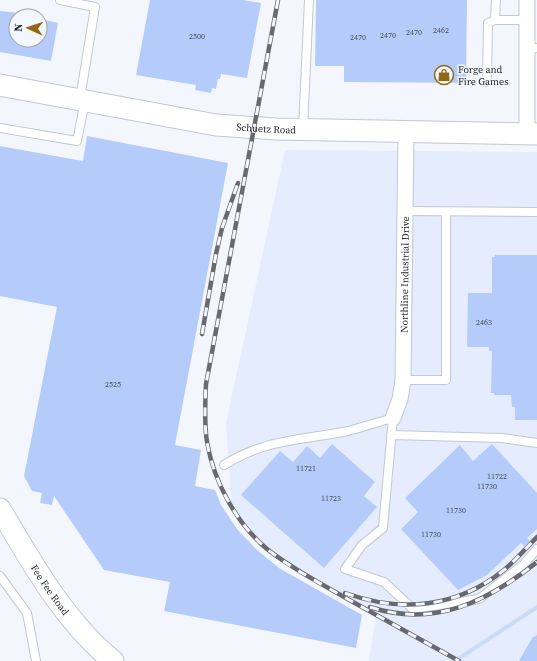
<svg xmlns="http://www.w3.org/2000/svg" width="537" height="661" viewBox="0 0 537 661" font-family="'Source Serif 4',serif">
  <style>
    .built { fill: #e4ecfe }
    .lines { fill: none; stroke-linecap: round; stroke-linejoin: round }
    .stream { stroke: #ccdaf7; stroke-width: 4 }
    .building { fill: #b5ccfb }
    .lane-casing { stroke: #c2c7d1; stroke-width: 10 }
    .street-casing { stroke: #c2c7d1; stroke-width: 17 }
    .secondary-casing { stroke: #c2c7d1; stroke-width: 23 }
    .lane { stroke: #fff; stroke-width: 8 }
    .street { stroke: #fff; stroke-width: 15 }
    .secondary { stroke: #fff; stroke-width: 21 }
    .rail-casing { stroke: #686a6f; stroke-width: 4.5 }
    .rail { stroke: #f3f7fd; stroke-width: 3; stroke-dasharray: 9; stroke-linecap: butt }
    .labels { text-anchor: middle; stroke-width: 3; stroke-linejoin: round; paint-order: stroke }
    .number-label { font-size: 8px; fill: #49505f }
    .poi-label { font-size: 10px; fill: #25272b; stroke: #f3f7fd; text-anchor: start }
    .street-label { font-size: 10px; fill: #25272b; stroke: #f3f7fd }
  </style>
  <rect width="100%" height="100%" fill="#f3f7fd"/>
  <!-- built -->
  <polygon class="built" points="285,150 537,152 537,661 369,661 376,615 298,571 266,548 248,530 232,509 226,423"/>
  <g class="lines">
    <!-- stream -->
    <polyline class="stream" points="455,661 537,607"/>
  </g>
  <!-- building -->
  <g class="building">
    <polygon points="150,0 243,0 261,3 247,78 221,74 220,79 218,79 216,89 212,88 211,93 195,90 196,85 136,75"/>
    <polygon points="316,0 467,0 466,83 344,82 344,66 315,66"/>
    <polygon points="0,11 28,14 27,16 16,16 16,40 40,40 40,19 58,23 51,61 0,52"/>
    <polygon points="87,136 228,163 175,445 201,450 195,486 215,490 221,505 237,529 256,549 279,568 362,615 356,648 164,611 170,582 104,570 54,496 52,505 40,503 42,493 32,491 24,476 57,307 0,296 0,146 83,161"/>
    <polygon points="495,255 537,255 537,420 515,420 515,407 512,407 511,395 494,395 494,393 491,393 492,351 489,351 489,347 467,347 468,293 492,293 492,257 495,257"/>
    <polygon points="332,444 375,482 364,496 377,507 324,568 241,495 280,451 293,462 307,446 320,458"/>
    <polygon points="492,444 537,493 537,529 527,538 530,541 524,546 521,543 487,575 458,590 401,529 418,512 405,498 460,445 473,461"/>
    <polygon points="537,635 537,661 519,661 532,638"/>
  </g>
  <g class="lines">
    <!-- lane casing -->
    <g class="lane-casing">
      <g id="lane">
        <polyline points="60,0 95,7 80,99"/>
        <polyline points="495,20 496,0"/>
        <polyline points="527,49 537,48"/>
        <polyline points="487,82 488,23 495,20 526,20"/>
        <polyline points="0,128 77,141 85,101"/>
        <polyline points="303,129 309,0"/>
        <polyline points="405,211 537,212"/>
        <polyline points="403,380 446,380 446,212"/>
        <polyline points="391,435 502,438 537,443"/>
        <path d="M 224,465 C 265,439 303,440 348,431 C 363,427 378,422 393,418 L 383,528 L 362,545 L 345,569 L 384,582 L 413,609 L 479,599 L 523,565 L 537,549"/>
        <polyline points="0,576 27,613 36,661"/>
      </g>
    </g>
    <!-- street casing -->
    <g class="street-casing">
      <g id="street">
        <polyline points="527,134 527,0"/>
        <path id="s1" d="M 393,418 L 400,399 L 403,380 L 406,131"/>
      </g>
    </g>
    <!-- secondary casing -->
    <g class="secondary-casing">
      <g id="secondary">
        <path id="s2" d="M 0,85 L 216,125 L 276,129 L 537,134"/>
        <path id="s3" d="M 0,509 C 32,563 64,621 113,661"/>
      </g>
    </g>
    <!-- lane -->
    <use href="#lane" class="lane"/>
    <!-- street -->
    <use href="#street" class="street"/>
    <!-- secondary -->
    <use href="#secondary" class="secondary"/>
    <!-- rail casing -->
    <g class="rail-casing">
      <g id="rail">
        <path d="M 278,0 L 206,384 C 205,404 204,423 207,442 C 214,482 236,523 267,549 C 291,568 318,582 344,597 C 382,618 421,640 459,661"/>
        <polyline points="202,334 216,254 222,228 238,183"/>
        <path d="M 345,593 C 401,613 457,608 504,570 C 516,560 526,548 537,537"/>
        <path d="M 370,607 C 434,628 487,602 537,562"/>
      </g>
    </g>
    <!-- rail -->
    <use href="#rail" class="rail"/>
  </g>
  <!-- icons -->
  <defs>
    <g id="shop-ring" transform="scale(1)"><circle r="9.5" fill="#f3f7fd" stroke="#936712" stroke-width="1.5"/><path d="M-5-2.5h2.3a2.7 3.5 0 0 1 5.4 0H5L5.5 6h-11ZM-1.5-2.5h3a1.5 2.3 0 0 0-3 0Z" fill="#936712"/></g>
  </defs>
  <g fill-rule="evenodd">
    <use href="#shop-ring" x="444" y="75"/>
  </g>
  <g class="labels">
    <!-- number labels -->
    <g class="number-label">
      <text x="441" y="33">2462</text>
      <text x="414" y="35">2470</text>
      <text x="388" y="38">2470</text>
      <text x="197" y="39">2500</text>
      <text x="358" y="40">2470</text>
      <text x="484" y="325">2463</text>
      <text x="113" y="387">2525</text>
      <text x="306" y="471">11721</text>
      <text x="497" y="479">11722</text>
      <text x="487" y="489">11730</text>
      <text x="331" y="501">11723</text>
      <text x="456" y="513">11730</text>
      <text x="431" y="537">11730</text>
    </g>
    <!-- poi labels -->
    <g class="poi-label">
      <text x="458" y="73">Forge and<tspan x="458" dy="12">Fire Games</tspan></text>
    </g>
    <!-- street labels -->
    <g class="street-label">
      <text dy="4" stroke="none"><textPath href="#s2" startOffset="270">Schuetz Road</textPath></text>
      <text dy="4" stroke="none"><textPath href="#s1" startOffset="145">Northline Industrial Drive</textPath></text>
      <text dy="4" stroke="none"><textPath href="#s3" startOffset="95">Fee Fee Road</textPath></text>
    </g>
  </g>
  <!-- north arrow -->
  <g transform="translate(28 28) rotate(273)"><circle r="19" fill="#f3f7fd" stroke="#a1a4a9"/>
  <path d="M0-3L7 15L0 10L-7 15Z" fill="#936712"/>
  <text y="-6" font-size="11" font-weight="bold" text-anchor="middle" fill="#25272b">N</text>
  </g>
</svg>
